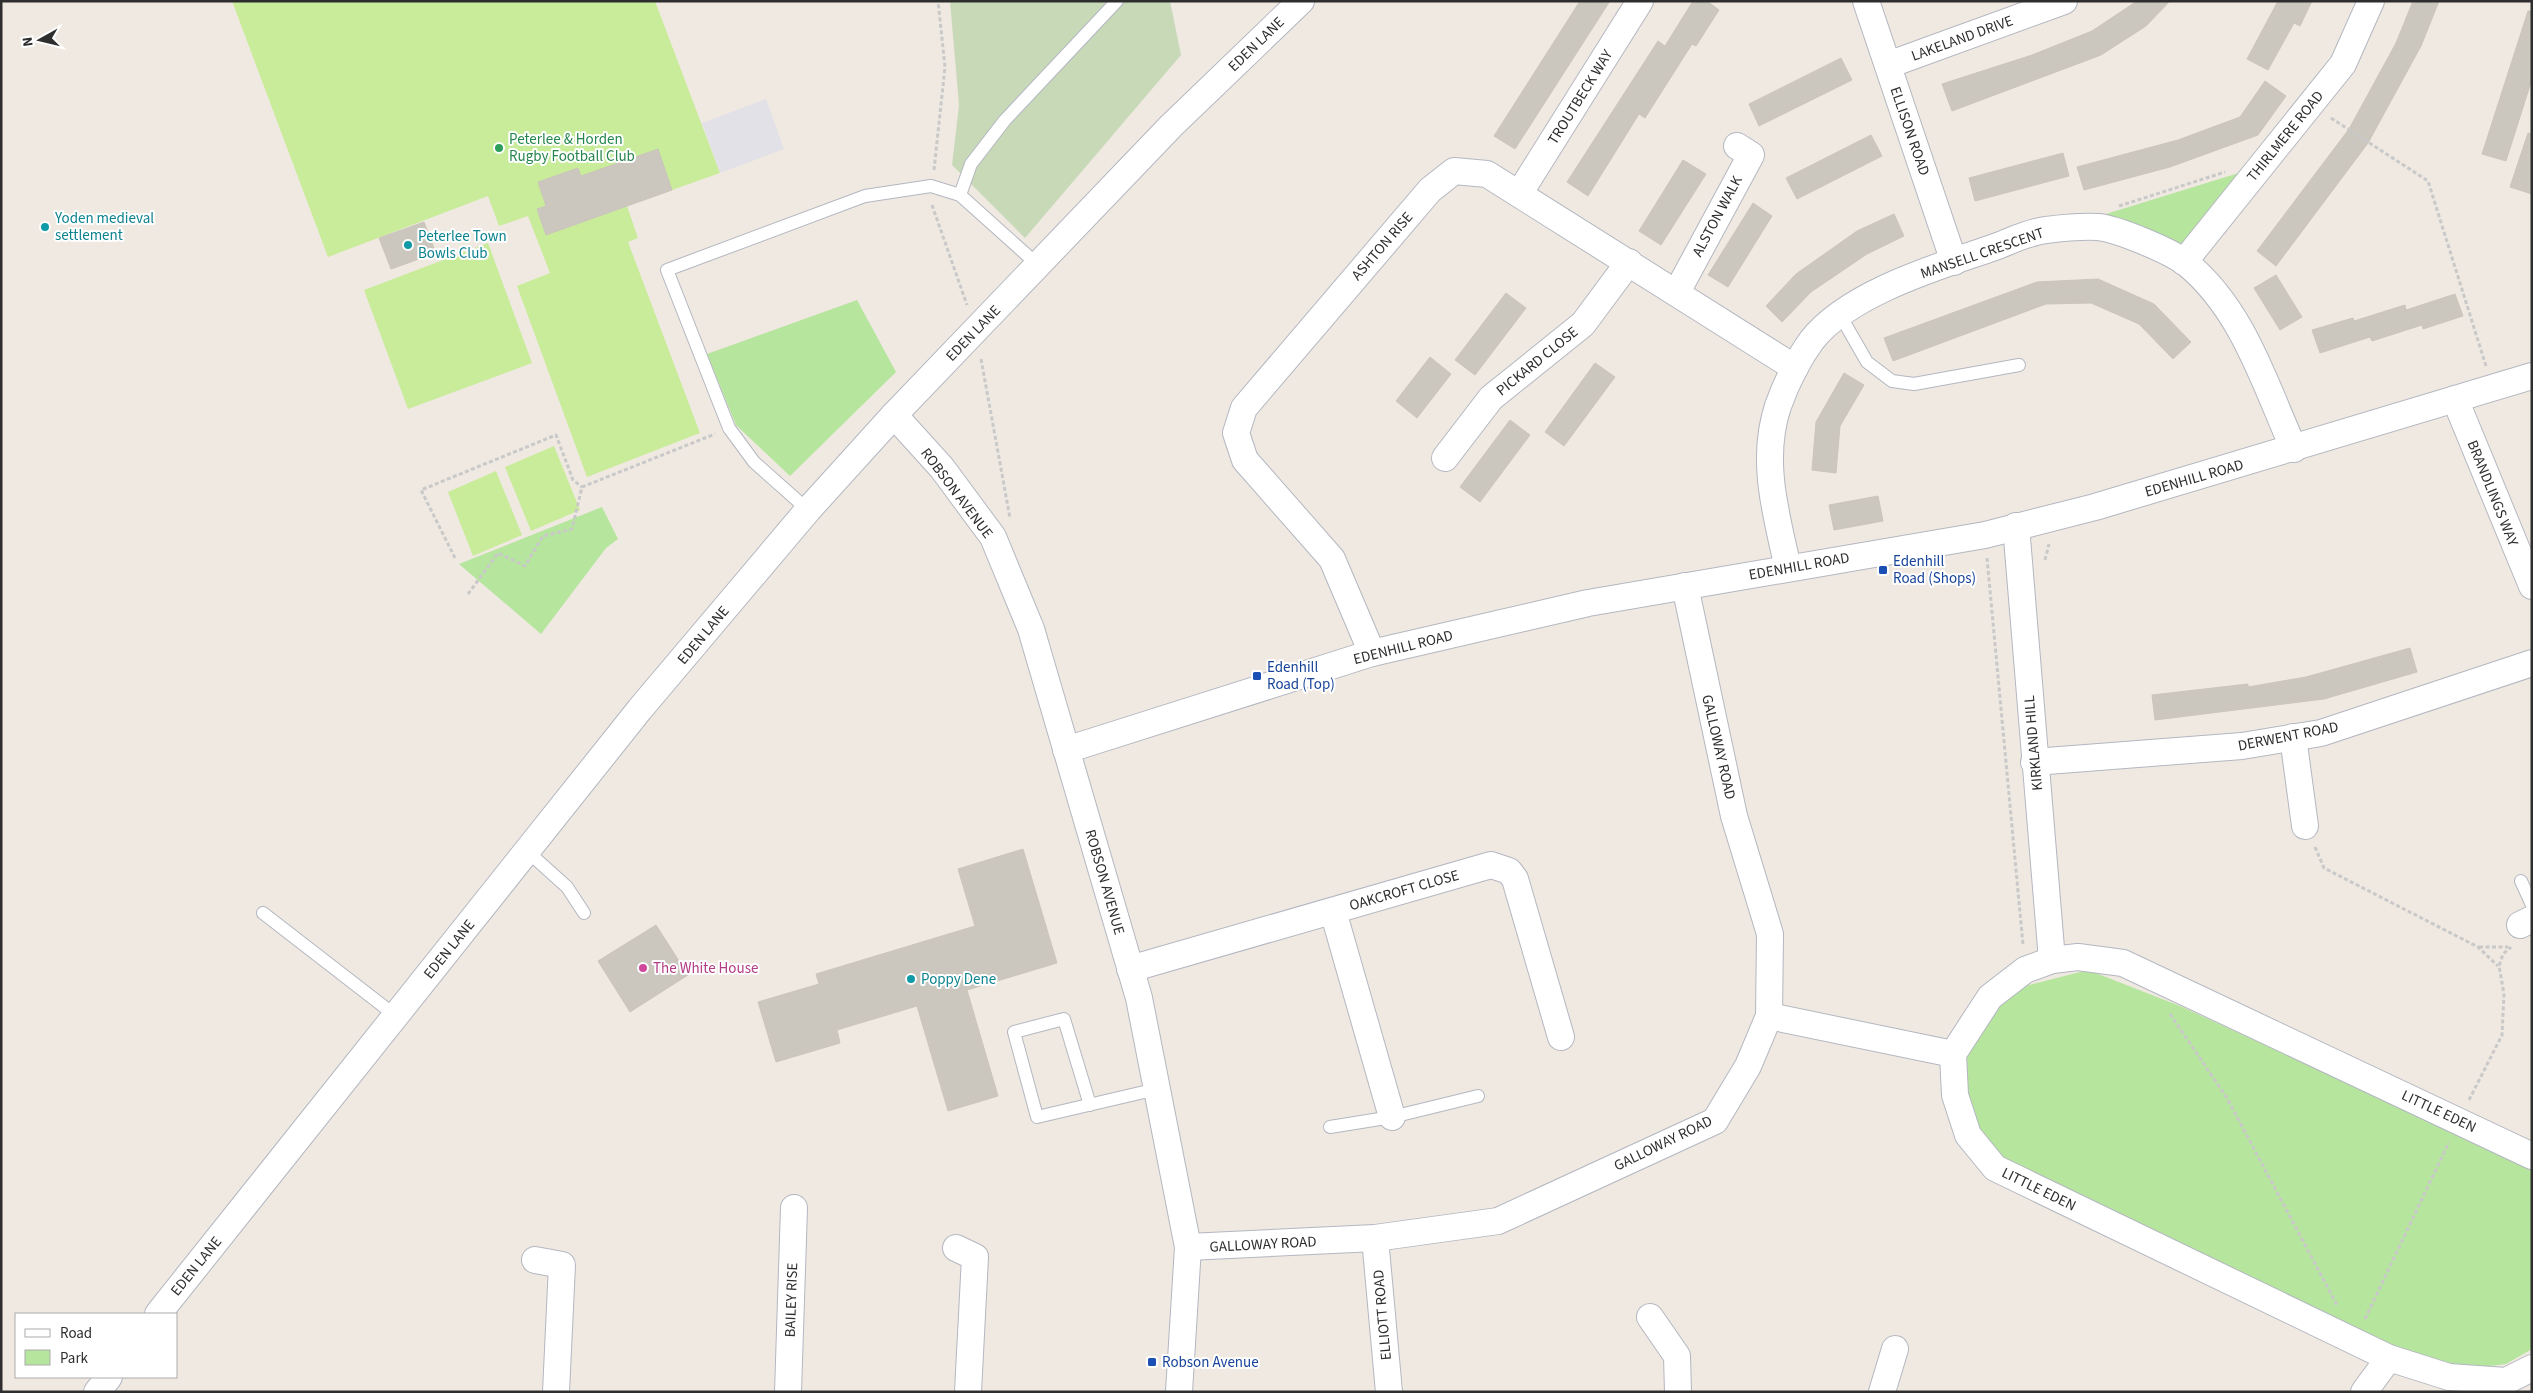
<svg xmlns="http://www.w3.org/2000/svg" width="2533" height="1393" viewBox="0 0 2533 1393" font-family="'Source Sans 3',sans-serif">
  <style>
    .industrial { fill: #e3e1e8 }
    .green { fill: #b6e59e }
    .cemetery { fill: #c8d9b8 }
    .pitch { fill: #c9ec9a }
    .building { fill: #cbc7bf; stroke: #cbc5ba }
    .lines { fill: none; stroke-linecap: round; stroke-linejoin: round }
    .service-casing { stroke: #b4b7c1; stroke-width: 14 }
    .minor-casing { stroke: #b4b7c1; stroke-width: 28 }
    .path { stroke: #c9c9c9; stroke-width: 3; stroke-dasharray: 4 2.5; stroke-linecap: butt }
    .service { stroke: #fff; stroke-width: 12 }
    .minor { stroke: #fff; stroke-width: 26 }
    .leisure-dot { fill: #2e9e5b; stroke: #fff; stroke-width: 2 }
    .culture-dot { fill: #0f9aa8; stroke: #fff; stroke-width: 2 }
    .transit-dot { fill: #1a4fb4; stroke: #fff; stroke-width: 2 }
    .hotel-dot { fill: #d1479c; stroke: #fff; stroke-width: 2 }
    .labels { text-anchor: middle; stroke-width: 4; stroke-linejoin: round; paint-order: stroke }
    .street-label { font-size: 15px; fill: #2e2e2e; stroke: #fff }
    .leisure-label { font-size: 15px; fill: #27864d; stroke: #fff; text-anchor: start }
    .culture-label { font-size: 15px; fill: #0d838f; stroke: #fff; text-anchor: start }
    .transit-label { font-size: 15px; fill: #164399; stroke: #fff; text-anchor: start }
    .hotel-label { font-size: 15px; fill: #b23c85; stroke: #fff; text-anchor: start }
  </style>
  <rect width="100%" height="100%" fill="#efe9e1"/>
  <!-- industrial -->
  <polygon class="industrial" points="766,99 784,149 720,173 702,123"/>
  <!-- green -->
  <g class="green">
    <polygon points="2242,172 2188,248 2093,218"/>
    <polygon points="857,300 896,372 790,476 736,425 707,354"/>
    <polygon points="602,507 618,539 606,548 541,634 459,564"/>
    <polygon points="2088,970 2180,1006 2532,1168 2532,1349 2506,1364 2449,1371 2382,1347 1996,1158 1975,1127 1963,1095 1969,1041 2013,989"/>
  </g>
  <!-- cemetery -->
  <polygon class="cemetery" points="950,1 1170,1 1181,55 1025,238 952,165 959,105"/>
  <!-- pitch -->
  <g class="pitch">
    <polygon points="232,1 655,1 720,173 627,206 638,238 628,242 700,433 587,477 517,286 550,273 528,216 499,226 488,196 328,257"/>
    <polygon points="488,243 532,363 408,409 364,290"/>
    <polygon points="554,446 580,510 531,531 505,467"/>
    <polygon points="496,471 522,535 473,556 448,492"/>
  </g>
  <!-- building -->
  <g class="building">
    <polygon points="1580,1 1610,1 1515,149 1494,136"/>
    <polygon points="1693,1 1707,1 1719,10 1696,46 1692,44 1645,118 1639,114 1588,196 1567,182 1658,41 1665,46"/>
    <polygon points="2137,1 2170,1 2146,26 2101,55 1952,111 1942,84 2032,55 2092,31"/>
    <polygon points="2278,1 2312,1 2300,26 2294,23 2268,70 2247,59"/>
    <polygon points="2413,1 2439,1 2421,46 2368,143 2276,266 2257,251 2349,129 2396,43"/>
    <polygon points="2528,11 2532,11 2532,79 2506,161 2482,154"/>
    <polygon points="1841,58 1852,80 1759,126 1749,104"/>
    <polygon points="2265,81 2286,96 2258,135 2170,167 2084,190 2077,167 2178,140 2240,117"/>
    <polygon points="2528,133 2532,134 2532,194 2510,187"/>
    <polygon points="1871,135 1882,156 1797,199 1786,178"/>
    <polygon points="658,149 672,190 546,235 537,209 546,206 538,182 578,168 581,176"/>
    <polygon points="2063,153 2069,176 1975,201 1969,178"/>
    <polygon points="1683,160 1706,174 1661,245 1639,231"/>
    <polygon points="1753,203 1772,216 1728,287 1708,275"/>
    <polygon points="1894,214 1904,236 1867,254 1811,292 1782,322 1766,306 1796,274 1857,231"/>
    <polygon points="424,222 436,253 391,269 379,238"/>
    <polygon points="2276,275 2302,317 2280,330 2254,288"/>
    <polygon points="2098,279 2154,304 2191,342 2173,359 2139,324 2091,303 2046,304 1893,361 1884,338 2037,282"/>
    <polygon points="1506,293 1526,308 1475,375 1455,360"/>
    <polygon points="2455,294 2463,316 2423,329 2422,325 2372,341 2370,337 2320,353 2312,330 2353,318 2354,321 2405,305 2406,310"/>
    <polygon points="1430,357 1451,374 1417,418 1396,401"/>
    <polygon points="1595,363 1615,377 1564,446 1545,432"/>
    <polygon points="1844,373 1864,385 1840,426 1836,473 1812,470 1816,422"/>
    <polygon points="1510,420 1530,435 1480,502 1460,487"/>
    <polygon points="1878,496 1883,521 1834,530 1829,505"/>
    <polygon points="2410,648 2417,672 2324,699 2155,720 2152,695 2248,684 2248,687 2306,677"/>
    <polygon points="1023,849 1057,963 967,990 998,1096 948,1111 917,1006 837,1030 840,1043 776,1062 758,1002 819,984 816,974 975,926 958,869"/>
    <polygon points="656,925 688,975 630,1012 598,961"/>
  </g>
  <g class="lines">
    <!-- service casing -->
    <g class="service-casing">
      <g id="service">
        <polyline points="960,195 971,164 1005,120 1117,1"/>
        <polyline points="1840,315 1867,362 1892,381 1914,384 2019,365"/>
        <polyline points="808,510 754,462 729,428 667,270 865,196 931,186 960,195 1038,265"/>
        <polyline points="527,851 567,887 584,913"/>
        <polyline points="2521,881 2532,905"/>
        <polyline points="263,913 396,1016"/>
        <polyline points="1090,1105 1064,1019 1014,1032 1037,1117 1157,1089"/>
        <polyline points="1330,1127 1392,1117 1478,1096"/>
      </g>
    </g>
    <!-- minor casing -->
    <g class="minor-casing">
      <g id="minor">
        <polyline points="1866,1 1954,262"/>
        <polyline points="1888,65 2064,1"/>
        <polyline points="1519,194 1640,1"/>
        <polyline points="2184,262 2343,64 2371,1"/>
        <polyline points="1677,292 1751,155 1737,146"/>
        <polyline points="2455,399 2532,586"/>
        <polyline points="894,415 942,468 993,537 1031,629 1139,998 1188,1247 1179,1392"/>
        <polyline points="1445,458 1491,398 1583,324 1629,262"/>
        <polyline points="2016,526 2052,960"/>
        <path d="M 1788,568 C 1776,514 1760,460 1778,406 C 1786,384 1798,359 1812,340 C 1849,293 1937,267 1992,248 C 2009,242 2028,232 2046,230 C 2062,228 2082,226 2098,227 C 2118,229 2170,251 2186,263 C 2243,309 2265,385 2294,449"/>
        <polyline points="1372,653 1332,559 1245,460 1236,433 1244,408 1430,190 1454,171 1487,174 1795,368"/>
        <polyline points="2293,737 2305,826"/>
        <polyline points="1066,750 1372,653 1588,603 1985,535 2095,507 2532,376"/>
        <polyline points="2034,762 2242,746 2321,733 2532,663"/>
        <polyline points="1333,911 1392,1117"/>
        <polyline points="2520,925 2532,919"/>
        <polyline points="1130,969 1491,865 1509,871 1515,879 1561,1037"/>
        <polyline points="1769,1016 1953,1054"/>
        <polyline points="2532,1156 2123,963 2078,957 2052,960 2025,970 1990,997 1953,1054 1955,1095 1968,1135 1995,1168 2389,1358 2449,1377 2506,1381 2532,1368"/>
        <polyline points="1375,1238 1389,1392"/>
        <polyline points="1188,1247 1375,1238 1498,1221 1715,1121 1748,1066 1769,1016 1770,934 1734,816 1685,586"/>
        <polyline points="956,1248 975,1257 968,1392"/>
        <polyline points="535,1260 562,1265 556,1392"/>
        <polyline points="158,1314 640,709 808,510 894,415 1171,126 1301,1"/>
        <polyline points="1650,1317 1677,1356 1678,1392"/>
        <polyline points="97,1392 109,1377"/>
        <polyline points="788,1392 794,1208"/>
        <polyline points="1882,1392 1895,1349"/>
        <polyline points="2364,1392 2389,1358"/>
      </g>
    </g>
    <!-- path -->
    <g class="path">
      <polyline points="2331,118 2428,181 2486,366"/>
      <polyline points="934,170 945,67 938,1"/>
      <polyline points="932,205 967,305"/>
      <polyline points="2119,206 2225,172"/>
      <polyline points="981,359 1010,518"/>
      <polyline points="455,558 421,490 556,435 573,480 582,487"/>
      <polyline points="1987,558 2023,945"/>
      <polyline points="2045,560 2049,544"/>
      <polyline points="468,594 498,553 525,566 543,536 572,529 582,487 715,434"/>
      <polyline points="2315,847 2324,868 2478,947 2498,966"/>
      <polyline points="2479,947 2508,947"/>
      <polyline points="2170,1014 2227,1098 2337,1305"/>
      <polyline points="2469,1100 2502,1035 2504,994 2499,966 2503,954 2511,947"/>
      <polyline points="2365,1319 2449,1142"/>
    </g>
    <!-- service -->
    <use href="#service" class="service"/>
    <!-- minor -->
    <use href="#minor" class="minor"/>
  </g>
  <!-- markers -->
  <circle class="leisure-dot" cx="499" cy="148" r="5"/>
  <g class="culture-dot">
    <circle cx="45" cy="227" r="5"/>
    <circle cx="408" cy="245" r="5"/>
    <circle cx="911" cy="979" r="5"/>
  </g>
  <g class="transit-dot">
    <rect x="1878" y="565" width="10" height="10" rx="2.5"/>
    <rect x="1252" y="671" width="10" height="10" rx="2.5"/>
    <rect x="1147" y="1357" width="10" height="10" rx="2.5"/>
  </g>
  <circle class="hotel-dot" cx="643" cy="968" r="5"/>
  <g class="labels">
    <!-- street labels -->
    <g class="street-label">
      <text transform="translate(1962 38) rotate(-20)" y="5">LAKELAND DRIVE</text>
      <text transform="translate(1256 44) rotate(-44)" y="5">EDEN LANE</text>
      <text transform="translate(1580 97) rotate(-58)" y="5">TROUTBECK WAY</text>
      <text transform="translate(1910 131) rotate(71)" y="5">ELLISON ROAD</text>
      <text transform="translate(2285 136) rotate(-51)" y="5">THIRLMERE ROAD</text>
      <text transform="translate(1717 216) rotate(-62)" y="5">ALSTON WALK</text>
      <text transform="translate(1382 246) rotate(-49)" y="5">ASHTON RISE</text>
      <text transform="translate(1982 253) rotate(-19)" y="5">MANSELL CRESCENT</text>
      <text transform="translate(973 333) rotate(-46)" y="5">EDEN LANE</text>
      <text transform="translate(1537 361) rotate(-39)" y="5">PICKARD CLOSE</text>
      <text transform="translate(2194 478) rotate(-16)" y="5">EDENHILL ROAD</text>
      <text transform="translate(957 493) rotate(53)" y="5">ROBSON AVENUE</text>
      <text transform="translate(2493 493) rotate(68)" y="5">BRANDLINGS WAY</text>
      <text transform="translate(1799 566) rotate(-10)" y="5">EDENHILL ROAD</text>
      <text transform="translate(703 635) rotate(-50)" y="5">EDEN LANE</text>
      <text transform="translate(1403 647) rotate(-14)" y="5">EDENHILL ROAD</text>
      <text transform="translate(2288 736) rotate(-11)" y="5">DERWENT ROAD</text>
      <text transform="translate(2033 743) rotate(-95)" y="5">KIRKLAND HILL</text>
      <text transform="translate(1719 747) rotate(77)" y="5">GALLOWAY ROAD</text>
      <text transform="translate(1105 882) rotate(74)" y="5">ROBSON AVENUE</text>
      <text transform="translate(1404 890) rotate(-16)" y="5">OAKCROFT CLOSE</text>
      <text transform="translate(449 949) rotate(-51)" y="5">EDEN LANE</text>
      <text transform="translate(2439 1111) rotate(25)" y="5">LITTLE EDEN</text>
      <text transform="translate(1663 1143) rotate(-26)" y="5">GALLOWAY ROAD</text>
      <text transform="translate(2039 1189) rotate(26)" y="5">LITTLE EDEN</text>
      <text transform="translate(1263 1244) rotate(-3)" y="5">GALLOWAY ROAD</text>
      <text transform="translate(196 1266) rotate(-51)" y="5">EDEN LANE</text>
      <text transform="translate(791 1300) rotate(-88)" y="5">BAILEY RISE</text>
      <text transform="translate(1382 1315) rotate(-95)" y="5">ELLIOTT ROAD</text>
    </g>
    <!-- leisure labels -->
    <g class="leisure-label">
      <text x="509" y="144">Peterlee &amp; Horden<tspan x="509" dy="17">Rugby Football Club</tspan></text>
    </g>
    <!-- culture labels -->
    <g class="culture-label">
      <text x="55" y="223">Yoden medieval<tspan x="55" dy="17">settlement</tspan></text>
      <text x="418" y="241">Peterlee Town<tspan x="418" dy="17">Bowls Club</tspan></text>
      <text x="921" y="984">Poppy Dene</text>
    </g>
    <!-- transit labels -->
    <g class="transit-label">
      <text x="1893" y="566">Edenhill<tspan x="1893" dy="17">Road (Shops)</tspan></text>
      <text x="1267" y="672">Edenhill<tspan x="1267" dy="17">Road (Top)</tspan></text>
      <text x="1162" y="1367">Robson Avenue</text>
    </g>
    <!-- hotel labels -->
    <g class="hotel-label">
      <text x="653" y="973">The White House</text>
    </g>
  </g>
  <!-- border -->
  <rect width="2533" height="1393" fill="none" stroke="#2e2e2e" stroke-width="5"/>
  <!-- legend -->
  <rect x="15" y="1313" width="162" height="65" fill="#ffffff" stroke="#ababab"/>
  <rect x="25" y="1329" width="25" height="8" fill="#ffffff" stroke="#ababab"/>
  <text x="60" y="1338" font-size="15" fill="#2e2e2e">Road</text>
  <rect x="25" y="1350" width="25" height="15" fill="#b6e59e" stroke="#ababab"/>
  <text x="60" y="1363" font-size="15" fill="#2e2e2e">Park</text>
  <!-- north arrow -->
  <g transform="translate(40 40) rotate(262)" stroke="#ffffff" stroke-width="4" paint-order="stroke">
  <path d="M0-4L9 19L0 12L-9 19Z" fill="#2e2e2e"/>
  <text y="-8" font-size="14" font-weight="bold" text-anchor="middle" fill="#2e2e2e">N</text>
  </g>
</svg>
